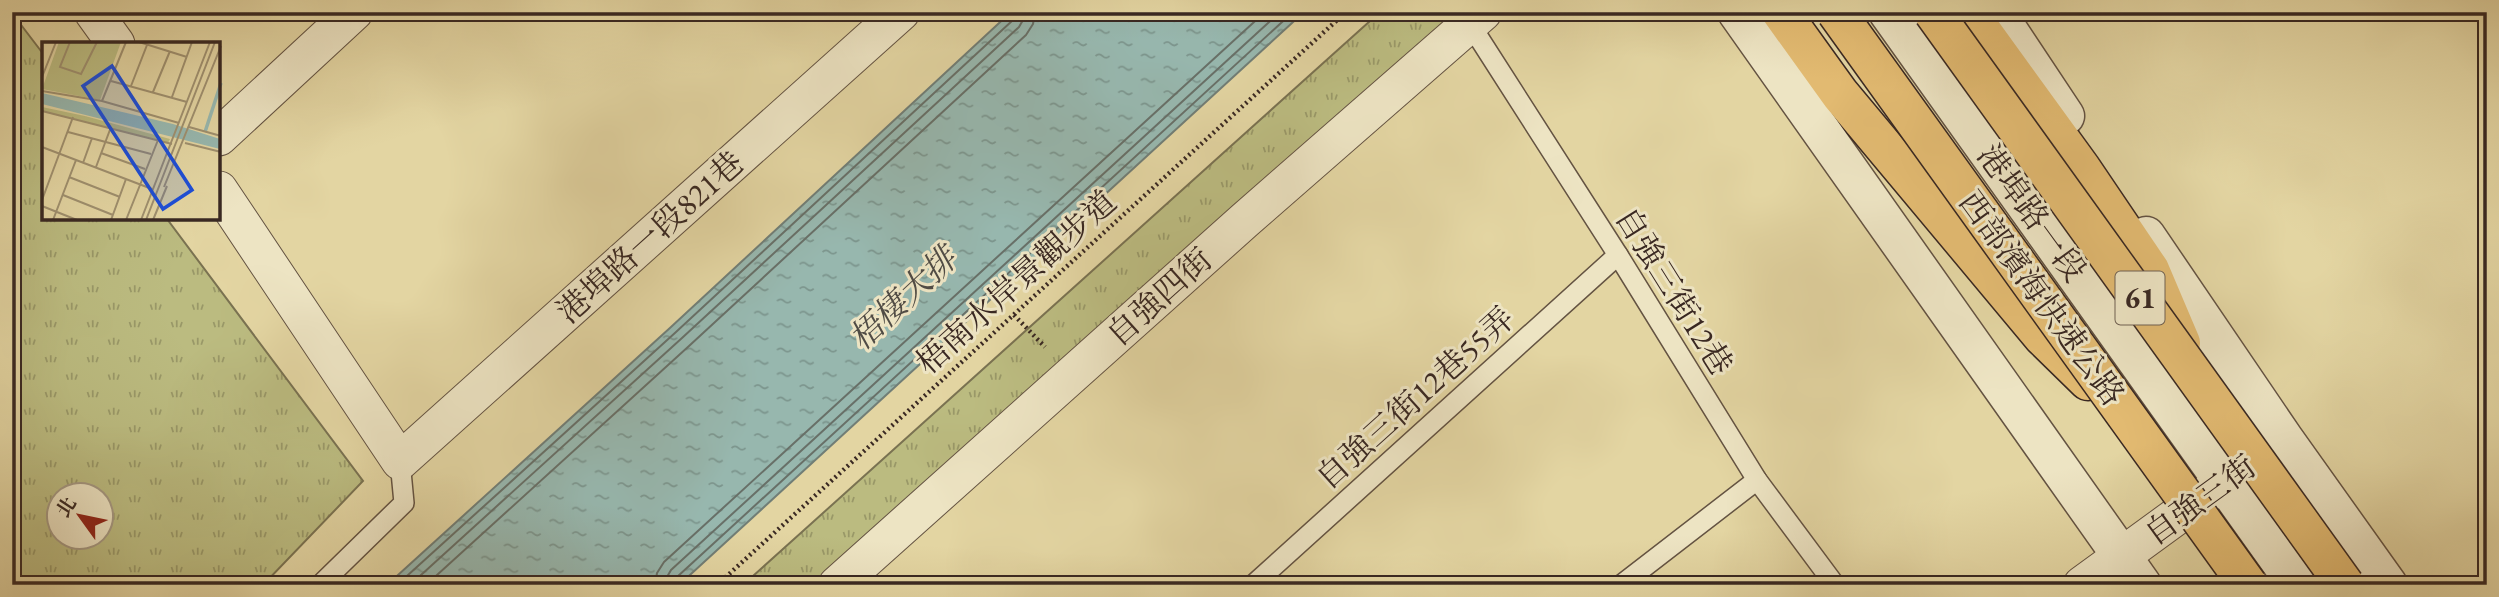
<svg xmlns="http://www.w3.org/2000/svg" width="2499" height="597" viewBox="0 0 2499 597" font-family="'EB Garamond','Noto Serif TC',serif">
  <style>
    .grass { fill: url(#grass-tufts); stroke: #7a7251; stroke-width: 2; fill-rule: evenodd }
    .water { fill: url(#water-ripples); stroke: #717e76; stroke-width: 2 }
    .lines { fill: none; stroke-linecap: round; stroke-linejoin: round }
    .shore { stroke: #687068; stroke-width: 2 }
    .service-casing { stroke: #645342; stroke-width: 22 }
    .minor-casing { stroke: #645342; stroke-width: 39 }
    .tertiary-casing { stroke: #645342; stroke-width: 41 }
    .trunk-casing { stroke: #392822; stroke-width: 41 }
    .path { stroke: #392822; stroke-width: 4.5; stroke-dasharray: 2 3.5; stroke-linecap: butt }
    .service { stroke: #ede4c3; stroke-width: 19 }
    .minor { stroke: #ede4c3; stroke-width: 37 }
    .tertiary { stroke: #ede4c3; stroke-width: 38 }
    .trunk { stroke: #e2ba71; stroke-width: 38 }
    .trunk-bridge-casing { stroke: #392822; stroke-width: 41; stroke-linecap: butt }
    .trunk-bridge { stroke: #e2ba71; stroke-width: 38 }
    .labels { text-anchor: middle; stroke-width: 6; stroke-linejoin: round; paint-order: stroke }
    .shield { fill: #ede4c3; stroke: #6f6052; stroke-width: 2 }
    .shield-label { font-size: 30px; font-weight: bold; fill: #392822 }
    .street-label { font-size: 32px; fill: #392822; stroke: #ede4c3 }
    .water-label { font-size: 33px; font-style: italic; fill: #504c45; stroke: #ede4c3 }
    .inset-river { fill: none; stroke: #97b7ae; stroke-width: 3.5 }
    .inset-road { fill: none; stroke: #9f906f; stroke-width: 2 }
    .view { fill: #1d4ed8; fill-opacity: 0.15; stroke: #1d4ed8; stroke-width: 3.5 }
    .inset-edge { fill: none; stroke: #392822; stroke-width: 3.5 }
  </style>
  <defs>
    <pattern id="grass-tufts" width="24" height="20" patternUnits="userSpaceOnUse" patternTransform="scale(1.75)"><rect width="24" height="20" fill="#bbbb80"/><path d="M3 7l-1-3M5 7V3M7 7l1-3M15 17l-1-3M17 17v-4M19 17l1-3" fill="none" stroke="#999868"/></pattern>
    <pattern id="water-ripples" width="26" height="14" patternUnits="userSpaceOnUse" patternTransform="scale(1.75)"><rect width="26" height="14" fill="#97b7ae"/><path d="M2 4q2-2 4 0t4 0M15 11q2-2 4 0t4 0" fill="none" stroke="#7c958d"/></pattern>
  </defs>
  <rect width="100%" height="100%" fill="#e3d5a2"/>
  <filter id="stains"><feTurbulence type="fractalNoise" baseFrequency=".00286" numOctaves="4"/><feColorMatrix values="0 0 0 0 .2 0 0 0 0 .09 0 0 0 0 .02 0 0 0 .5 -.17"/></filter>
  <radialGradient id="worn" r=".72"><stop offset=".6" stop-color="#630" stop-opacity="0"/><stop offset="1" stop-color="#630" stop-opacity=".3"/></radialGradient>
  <!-- grass -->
  <g class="grass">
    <polygon points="1380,12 1482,12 823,585 743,585"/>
    <path d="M 12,13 L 44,55 L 44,219 L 167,219 L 363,481 L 263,585 L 12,585 ZM 60,496 L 102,496 L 102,538 L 60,538 Z"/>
  </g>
  <!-- water -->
  <polygon class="water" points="1011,12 1304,12 679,585 387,585 671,327"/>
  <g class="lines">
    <!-- shore -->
    <g class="shore">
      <polyline points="397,585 676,332 1013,20 1016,12"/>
      <polyline points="410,585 682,338 1019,27 1023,20 1024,12"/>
      <polyline points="426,585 689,346 1026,35 1033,24 1035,12"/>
      <polyline points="655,585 657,573 664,562 1265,12"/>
      <polyline points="666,585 667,577 671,570 1280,12"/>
      <polyline points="675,585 677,577 1293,12"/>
    </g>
    <!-- service casing -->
    <g class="service-casing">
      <g id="service">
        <polyline points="1470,24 1618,255 1757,480 1835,585"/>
        <polyline points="320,585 404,503 400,461"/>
        <polyline points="1253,585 1618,255"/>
        <polyline points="1621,585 1757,480"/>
      </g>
    </g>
    <!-- minor casing -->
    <g class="minor-casing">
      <g id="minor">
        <polyline points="93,12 116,44"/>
        <polyline points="219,137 354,12"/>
        <polyline points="219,190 400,461 901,12"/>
        <polyline points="837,585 1245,220 1483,12"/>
        <polyline points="2082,585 2248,464"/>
      </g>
    </g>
    <!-- tertiary casing -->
    <g class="tertiary-casing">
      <g id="tertiary">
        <polyline points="1737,12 2142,585"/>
        <polyline points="1888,12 2297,585"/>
        <polyline points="1996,12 2065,116"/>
        <polyline points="2146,236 2284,439 2388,585"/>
      </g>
    </g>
    <!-- trunk casing -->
    <g class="trunk-casing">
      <g id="trunk">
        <polyline points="1781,12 1840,94 2043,337 2088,381"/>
        <polyline points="1968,12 2081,168 2150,270 2181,343"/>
      </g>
    </g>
    <!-- path -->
    <g class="path">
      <polyline points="1014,315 1045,347"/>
      <polyline points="717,585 1346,12"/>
    </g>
    <!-- service -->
    <use href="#service" class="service"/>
    <!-- minor -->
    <use href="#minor" class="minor"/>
    <!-- tertiary -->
    <use href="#tertiary" class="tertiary"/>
    <!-- trunk -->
    <use href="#trunk" class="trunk"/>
    <!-- trunk-bridge casing -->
    <g class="trunk-bridge-casing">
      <g id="trunk-bridge">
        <polyline points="1836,12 2248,585"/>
        <polyline points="1933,12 2345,585"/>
      </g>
    </g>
    <!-- trunk-bridge -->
    <use href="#trunk-bridge" class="trunk-bridge"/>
  </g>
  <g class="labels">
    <!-- shield labels -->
    <rect class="shield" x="2115.5" y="271.5" width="49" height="53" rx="5"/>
    <g class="shield-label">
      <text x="2140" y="308">61</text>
    </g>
    <!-- street labels -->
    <g class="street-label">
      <text transform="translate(2032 213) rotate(54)" y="11">港埠路一段</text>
      <text transform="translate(650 237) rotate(-42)" y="11">港埠路一段821巷</text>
      <text transform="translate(1016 282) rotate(-42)" y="11">梧南水岸景觀步道</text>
      <text transform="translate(1674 291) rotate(58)" y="11">自強三街12巷</text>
      <text transform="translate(1159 297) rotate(-42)" y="11">自強四街</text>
      <text transform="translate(2042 298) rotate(54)" y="11">西部濱海快速公路</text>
      <text transform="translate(1415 398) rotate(-42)" y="11">自強三街12巷55弄</text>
      <text transform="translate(2200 500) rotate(-36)" y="11">自強三街</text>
    </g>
    <!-- water labels -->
    <g class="water-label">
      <text transform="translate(902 298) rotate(-43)" y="12">梧棲大排</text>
    </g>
  </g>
  <!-- overview -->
  <g transform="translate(42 42)">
    <rect width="178" height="178" fill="#e3d5a2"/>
    <path d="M 17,0 L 79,0 L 58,58 L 0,47 ZM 0,65 L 43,74 L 128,97 L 126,101 L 0,69 Z" fill="#bbbb80"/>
    <path d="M 0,51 L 131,82 L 178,97 L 178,107 L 0,62 Z" fill="#97b7ae"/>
    <path class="inset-river" d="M 163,90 L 179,41"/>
    <path class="inset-road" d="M 28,0 L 18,25 L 39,32 L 55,0M 97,0 L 145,15M 0,35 L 14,0M 69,39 L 145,60M 89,44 L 105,3M 0,49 L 60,59 L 137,81M 111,50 L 128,9M 130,55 L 150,0M 60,59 L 84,0M 0,69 L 130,102M 147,85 L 179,94M 26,90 L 109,112M 143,101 L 179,110M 0,105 L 110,147M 59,111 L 103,127M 41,121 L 50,96M 54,125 L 69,85M 27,135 L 78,155M 122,145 L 179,4M 21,153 L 71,173M 0,158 L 31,75M 0,164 L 35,178M 11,178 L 34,118M 69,178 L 84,137M 84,178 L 116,98M 99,178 L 168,0M 104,178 L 173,0M 111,178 L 125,144"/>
    <path class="view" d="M 70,24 L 150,148 L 121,167 L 41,44 Z"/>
    <rect width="178" height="178" class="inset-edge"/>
  </g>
  <!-- margin -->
  <rect width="2499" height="597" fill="none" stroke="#e3d5a2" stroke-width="42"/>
  <rect x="14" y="14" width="2471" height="569" fill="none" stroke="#392822" stroke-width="3.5"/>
  <rect x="21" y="21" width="2457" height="555" fill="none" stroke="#392822" stroke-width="2"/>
  <!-- north arrow -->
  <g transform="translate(80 516) rotate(303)"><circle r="33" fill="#ede4c3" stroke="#a59983" stroke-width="2"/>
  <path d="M0-5L12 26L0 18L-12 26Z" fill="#8f2418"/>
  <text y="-10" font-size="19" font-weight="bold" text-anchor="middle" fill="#392822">北</text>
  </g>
  <rect width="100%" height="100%" filter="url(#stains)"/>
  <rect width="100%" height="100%" fill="url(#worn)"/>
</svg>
